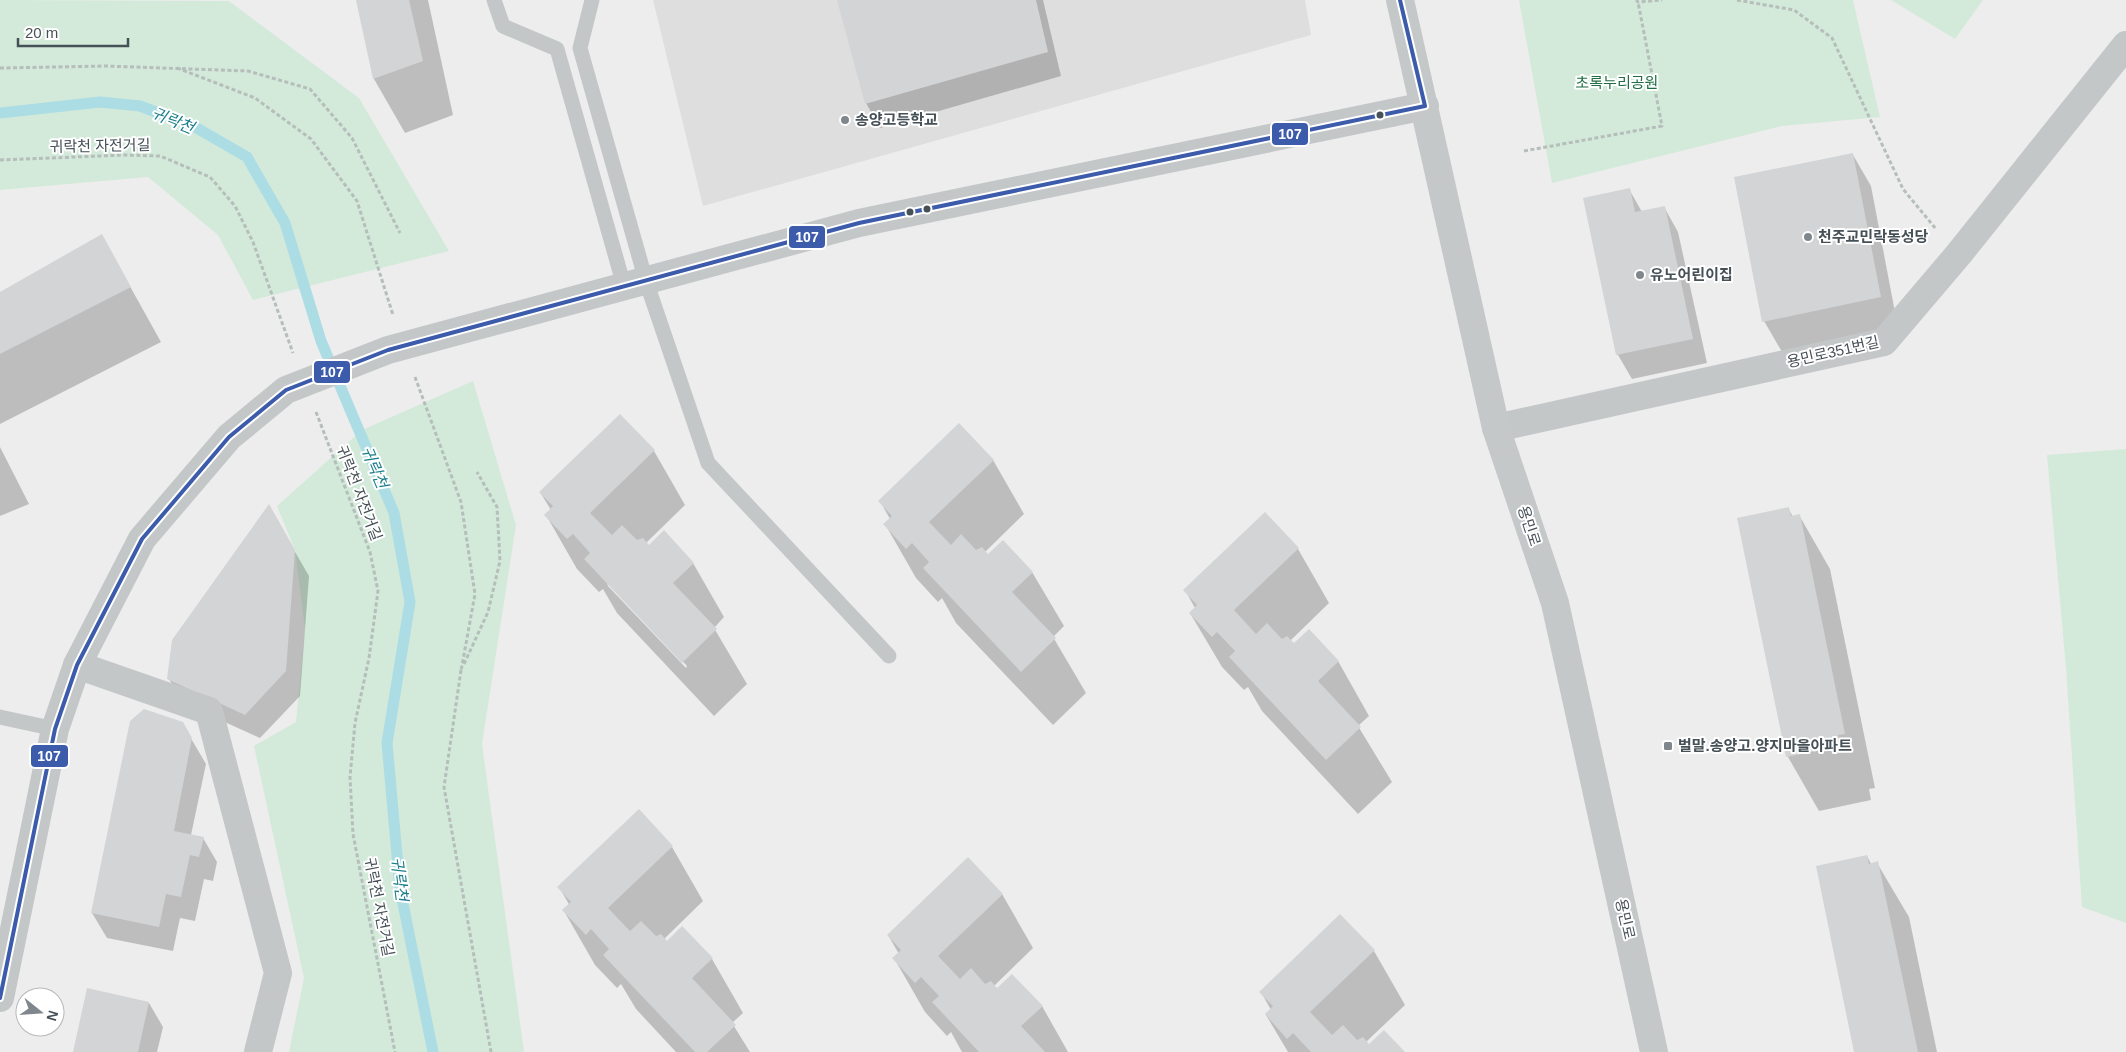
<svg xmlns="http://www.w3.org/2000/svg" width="2126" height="1052" viewBox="0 0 2126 1052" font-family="Helvetica,'Noto Sans KR',sans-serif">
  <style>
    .education { fill: #dfdede }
    .green { fill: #d3eada }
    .shadow { fill: #0003; fill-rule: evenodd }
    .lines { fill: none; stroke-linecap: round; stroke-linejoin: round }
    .stream { stroke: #acdce4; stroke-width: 11 }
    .building { fill: #d3d4d6 }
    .path { stroke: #b5bebb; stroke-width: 3; stroke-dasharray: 4 2.5; stroke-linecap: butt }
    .lane { stroke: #c4c7c8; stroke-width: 15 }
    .street { stroke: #c4c7c8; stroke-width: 28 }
    .secondary { stroke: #c5c8c9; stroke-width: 28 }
    .bus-1-casing { stroke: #fff; stroke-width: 8 }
    .bus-1 { stroke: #3d5bab; stroke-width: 4 }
    .bus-dot { fill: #465057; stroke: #fff; stroke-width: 2 }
    .poi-dot { fill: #80878c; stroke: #fff; stroke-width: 2 }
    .labels { text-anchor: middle; stroke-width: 4; stroke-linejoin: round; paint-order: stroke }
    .park-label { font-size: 15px; fill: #216e42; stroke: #fff }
    .poi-label { font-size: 15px; font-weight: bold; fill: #465057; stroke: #fff; text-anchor: start }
    .street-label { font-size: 15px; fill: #465057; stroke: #fff }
    .water-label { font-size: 16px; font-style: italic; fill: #1c7d8c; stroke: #fff }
    .line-badge { stroke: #fff; stroke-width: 2 }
    .badge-label { font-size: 14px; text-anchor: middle; font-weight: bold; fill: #fff }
  </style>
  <rect width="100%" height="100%" fill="#ededed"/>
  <!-- education -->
  <polygon class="education" points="653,0 1305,0 1311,35 703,206"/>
  <!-- green -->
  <g class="green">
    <polygon points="0,0 229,1 359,98 449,251 253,300 218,235 148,177 0,190"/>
    <polygon points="1519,0 1853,0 1880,117 1782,126 1552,183"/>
    <polygon points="1891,0 1983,0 1955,39"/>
    <polygon points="473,381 516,525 482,744 524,1052 289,1052 304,978 254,746 296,722 305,629 295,550 277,506 362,430"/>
    <polygon points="2126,449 2126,923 2082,907 2066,668 2047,455"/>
  </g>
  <!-- shadow -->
  <g class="shadow">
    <polygon points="357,0 428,0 453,115 405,133 374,79"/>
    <polygon points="839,0 1043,0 1061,76 880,128 866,103"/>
    <polygon points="1853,155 1871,186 1898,328 1782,352 1764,321"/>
    <polygon points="1629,189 1642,212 1664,207 1678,232 1707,363 1632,379 1618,355 1584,199"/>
    <polygon points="102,236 161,342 0,424 0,293"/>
    <polygon points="0,447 29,504 0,516"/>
    <path d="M 654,451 L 685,505 L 646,543 L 649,546 L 693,563 L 724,617 L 714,628 L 747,684 L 714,716 L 617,613 L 603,589 L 599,592 L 577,569 L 546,515 L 551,510 L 540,492 ZM 606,580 L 687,666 L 686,668 L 608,586 Z"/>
    <polygon points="993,460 1024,514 985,552 988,556 1032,572 1064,626 1053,637 1086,693 1053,725 956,623 942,598 938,602 916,578 885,524 890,519 880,501"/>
    <polygon points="269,507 309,576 300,696 260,738 183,703 169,679"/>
    <polygon points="1788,508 1793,517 1799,515 1830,569 1875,788 1869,789 1871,800 1819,811 1788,757 1739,519"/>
    <polygon points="1265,514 1298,549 1329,603 1290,641 1294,644 1338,661 1369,716 1358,726 1392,782 1358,814 1262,711 1248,687 1244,690 1222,667 1190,613 1195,608 1185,590"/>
    <polygon points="182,723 206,764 191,835 203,838 217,862 213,881 204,879 195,921 180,918 173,951 107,938 92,913"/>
    <polygon points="672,847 703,901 664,939 667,942 712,959 743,1013 732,1023 750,1052 676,1052 636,1009 621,984 617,988 595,965 564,911 570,906 559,887"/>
    <polygon points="1867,856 1871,864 1877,863 1909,917 1937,1052 1855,1052"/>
    <polygon points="1002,894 1033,948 994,986 997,990 1042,1006 1068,1052 962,1052 951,1032 947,1036 925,1012 894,958 899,954 888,935"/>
    <polygon points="1374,951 1405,1005 1366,1042 1369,1046 1403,1052 1288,1052 1266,1015 1271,1010 1261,992"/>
    <polygon points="149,1003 163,1027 157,1052 75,1052"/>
  </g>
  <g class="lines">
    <!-- stream -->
    <polyline class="stream" points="0,113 100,102 140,106 195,127 247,157 285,223 321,341 394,513 410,602 387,743 400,889 433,1052"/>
  </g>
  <!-- building -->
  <g class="building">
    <polygon points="356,0 409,0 423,61 373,79"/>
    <polygon points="837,0 1036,0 1048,52 865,104"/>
    <polygon points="1853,153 1881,297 1762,322 1734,177"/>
    <polygon points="1630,188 1635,212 1665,206 1693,339 1616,355 1583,198"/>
    <polygon points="102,234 131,287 0,354 0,292"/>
    <polygon points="620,414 655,450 590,513 612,535 622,525 637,540 643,538 649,545 664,530 694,563 673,583 717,629 682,663 584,559 590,553 573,534 567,539 544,515 553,506 539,492"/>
    <polygon points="959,423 994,460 929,522 951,545 961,534 976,550 982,547 988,554 1003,540 1033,572 1012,592 1056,638 1021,672 923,568 929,562 912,543 906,549 883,524 892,516 878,501"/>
    <polygon points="269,504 295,550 286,671 245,715 167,679 172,640"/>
    <polygon points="1789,507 1791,516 1800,514 1845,734 1838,735 1841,746 1786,757 1737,518"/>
    <polygon points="1265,512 1299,548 1234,610 1256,634 1267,623 1282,639 1287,636 1294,643 1309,629 1339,661 1318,681 1361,727 1326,760 1229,657 1235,651 1217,632 1212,637 1189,613 1197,605 1183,590"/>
    <polygon points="144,709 183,722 192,738 174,831 204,837 199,857 190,855 181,897 166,894 159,927 91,913 130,721"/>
    <polygon points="639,809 673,846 608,908 630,931 641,921 656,936 661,934 667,941 682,926 713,958 692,978 736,1025 707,1052 695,1052 603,955 609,949 591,929 586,935 562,910 571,902 557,887"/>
    <polygon points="1867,855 1869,864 1878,861 1918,1052 1854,1052 1816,866"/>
    <polygon points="968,857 1003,894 938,956 960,979 971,968 985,984 991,981 997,988 1012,974 1043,1006 1021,1026 1045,1052 979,1052 932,1002 939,996 921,977 915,983 892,958 901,950 887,935"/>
    <polygon points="1340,914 1375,950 1310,1012 1332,1035 1343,1025 1357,1040 1363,1037 1369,1044 1384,1030 1405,1052 1311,1052 1293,1033 1287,1039 1265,1014 1273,1006 1259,992"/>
    <polygon points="87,988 149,1002 138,1052 73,1052"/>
  </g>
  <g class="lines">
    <!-- path -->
    <g class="path">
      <polyline points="1636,0 1638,2 1662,0"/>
      <polyline points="1737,0 1794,10 1832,38 1903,189 1936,229"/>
      <polyline points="0,68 105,66 248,71 310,89 352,138 400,233"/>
      <polyline points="177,68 255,98 311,139 357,201 393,315"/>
      <polyline points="1524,151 1662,126 1638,2"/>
      <polyline points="0,160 124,155 160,156 210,177 235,206 253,242 293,353"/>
      <polyline points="415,377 461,502 475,594 461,671"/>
      <polyline points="316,412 370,552 378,591 369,658 355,723 350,777 353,834 395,1052"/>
      <polyline points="464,664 488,612 500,561 497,507 477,472"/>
      <polyline points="461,670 444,787 491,1052"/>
    </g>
    <!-- lane -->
    <g class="lane">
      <polyline points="494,0 503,26 557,49 624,286"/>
      <polyline points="592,0 580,48 646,281 708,463 889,656"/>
      <polyline points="0,717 55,729"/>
    </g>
    <!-- street -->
    <g class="street">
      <polyline points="1496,428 1884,342 1958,255 2126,45"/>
      <polyline points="77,665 209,711 278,973 258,1052"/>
      <polyline points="0,998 55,729 77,665 142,539 229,437 286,390 388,350 859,223 1425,106"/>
    </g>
    <!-- secondary -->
    <polyline class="secondary" points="1400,0 1496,428 1555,603 1654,1052"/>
    <!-- bus-1 casing -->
    <g class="bus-1-casing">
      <polyline id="bus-1" points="0,998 55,729 77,665 142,539 229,437 286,390 388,350 859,223 1425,106 1400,0"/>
    </g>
    <!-- bus-1 -->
    <use href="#bus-1" class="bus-1"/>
  </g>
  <!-- markers -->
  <g class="bus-dot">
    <circle cx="1380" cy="115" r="4.5"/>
    <circle cx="927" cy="209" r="4.5"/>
    <circle cx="910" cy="212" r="4.5"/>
  </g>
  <g class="poi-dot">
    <circle cx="845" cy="120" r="5"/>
    <circle cx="1808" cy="237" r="5"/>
    <circle cx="1640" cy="275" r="5"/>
    <rect x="1663" y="741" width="10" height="10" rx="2.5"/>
  </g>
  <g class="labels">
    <!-- park labels -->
    <g class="park-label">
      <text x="1617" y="88">초록누리공원</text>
    </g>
    <!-- poi labels -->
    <g class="poi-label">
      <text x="855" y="125">송양고등학교</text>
      <text x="1818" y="242">천주교민락동성당</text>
      <text x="1650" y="280">유노어린이집</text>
      <text x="1678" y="751">벌말.송양고.양지마을아파트</text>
    </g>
    <!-- street labels -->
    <g class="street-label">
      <text transform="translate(100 146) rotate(-1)" y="5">귀락천 자전거길</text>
      <text transform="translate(1833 352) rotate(-13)" y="5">용민로351번길</text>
      <text transform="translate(359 493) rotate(69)" y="5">귀락천 자전거길</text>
      <text transform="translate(1529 526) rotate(72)" y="5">용민로</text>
      <text transform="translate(379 907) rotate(79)" y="5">귀락천 자전거길</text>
      <text transform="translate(1625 919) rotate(77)" y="5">용민로</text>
    </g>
    <!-- water labels -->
    <g class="water-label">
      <text transform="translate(173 120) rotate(22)" y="6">귀락천</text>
      <text transform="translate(375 467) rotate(67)" y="6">귀락천</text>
      <text transform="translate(400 879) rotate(83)" y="6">귀락천</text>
    </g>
  </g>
  <g class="line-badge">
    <rect x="1271" y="122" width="38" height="24" rx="5" fill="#3d5bab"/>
    <rect x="788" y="225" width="38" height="24" rx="5" fill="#3d5bab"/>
    <rect x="313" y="360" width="38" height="24" rx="5" fill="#3d5bab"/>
    <rect x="30" y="744" width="39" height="24" rx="5" fill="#3d5bab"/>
  </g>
  <g class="badge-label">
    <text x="1290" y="139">107</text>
    <text x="807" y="242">107</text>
    <text x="332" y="377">107</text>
    <text x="49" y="761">107</text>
  </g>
  <!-- north arrow -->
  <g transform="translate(40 1012) rotate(107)"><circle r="24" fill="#ffffff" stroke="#b5b9bc"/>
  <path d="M0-4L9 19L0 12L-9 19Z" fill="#80878c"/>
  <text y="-8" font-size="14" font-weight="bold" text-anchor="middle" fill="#465057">N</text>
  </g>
  <!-- scale -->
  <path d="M18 38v8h110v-8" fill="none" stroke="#465057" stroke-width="2.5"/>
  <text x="25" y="38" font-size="15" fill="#465057" stroke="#ffffff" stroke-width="4" paint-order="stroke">20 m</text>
</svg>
